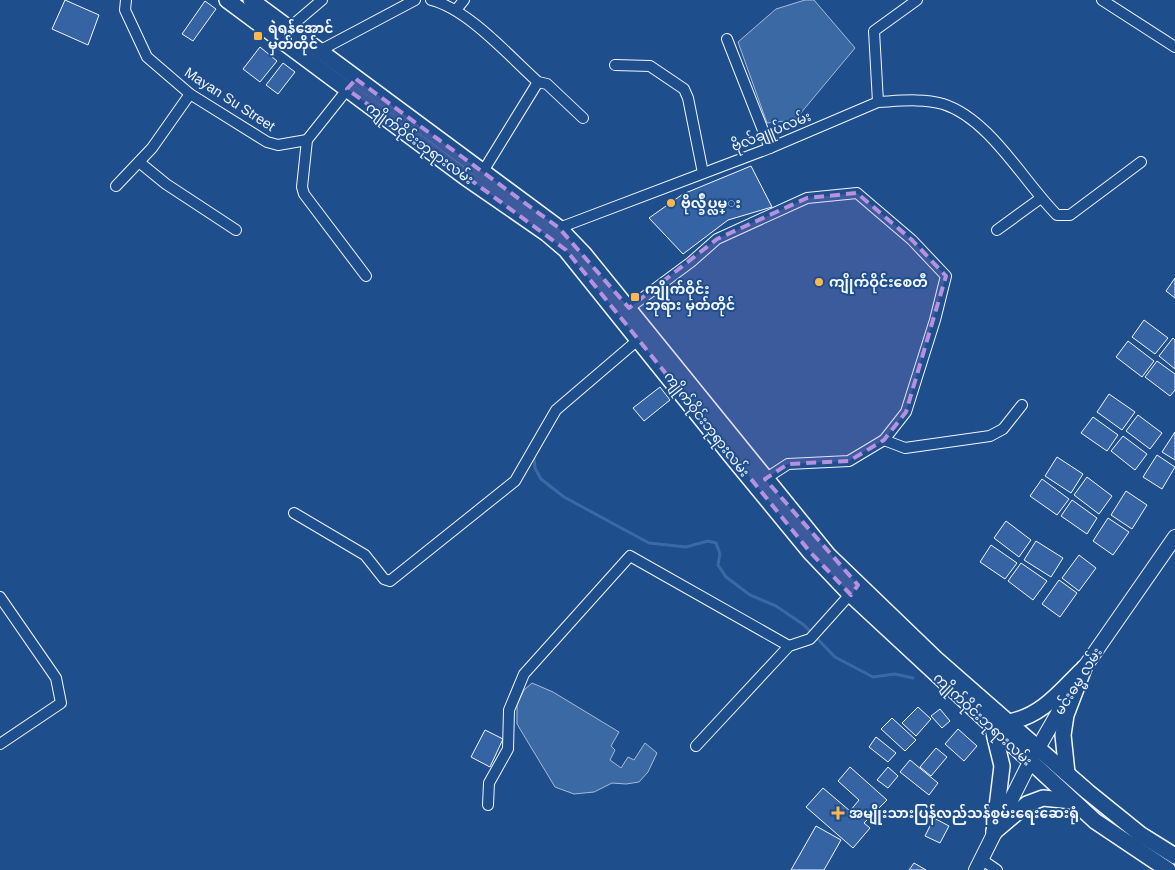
<svg xmlns="http://www.w3.org/2000/svg" width="1175" height="870" viewBox="0 0 1175 870" font-family="Arial,'Noto Sans Myanmar',sans-serif">
  <style>
    .water { fill: #3b69a3; stroke: #a8bbd7 }
    .lines { fill: none; stroke-linecap: round; stroke-linejoin: round }
    .stream { stroke: #3b69a3; stroke-width: 3 }
    .building { fill: #3563a3; stroke: #f2f6ff }
    .minor-casing { stroke: #f2f6ff; stroke-width: 12 }
    .secondary-casing { stroke: #f2f6ff; stroke-width: 16 }
    .primary-casing { stroke: #f2f6ff; stroke-width: 18 }
    .minor { stroke: #1f4e8c; stroke-width: 10 }
    .secondary { stroke: #1f4e8c; stroke-width: 14 }
    .primary { stroke: #1f4e8c; stroke-width: 15 }
    .marked { fill: #b691df; fill-opacity: 0.2; stroke: #b691df; stroke-width: 4; stroke-dasharray: 10 6; stroke-linejoin: round }
    .poi-dot { fill: #ffb74d; stroke: #1f4e8c; stroke-width: 2 }
    .labels { text-anchor: middle; stroke-width: 4; stroke-linejoin: round; paint-order: stroke }
    .poi-label { font-size: 14px; font-weight: bold; fill: #f2f6ff; stroke: #1f4e8c; text-anchor: start }
    .street-label { font-size: 14px; fill: #f2f6ff; stroke: #1f4e8c }
  </style>
  <rect width="100%" height="100%" fill="#1f4e8c"/>
  <!-- water -->
  <g class="water">
    <polygon points="805,0 814,0 855,48 795,120 767,123 738,42 776,9"/>
    <polygon points="532,683 553,692 619,732 611,746 615,750 610,760 621,768 628,757 634,760 645,743 657,753 648,772 639,782 626,784 612,783 594,792 574,794 555,787 517,724 517,705 524,690"/>
  </g>
  <g class="lines">
    <!-- stream -->
    <polyline class="stream" points="534,457 535,468 541,479 564,497 649,543 686,547 708,541 716,543 720,554 718,565 726,577 750,595 776,606 804,625 835,657 873,677 895,674 913,678"/>
  </g>
  <!-- building -->
  <g class="building">
    <polygon points="65,0 99,15 88,45 52,29"/>
    <polygon points="205,1 216,9 193,41 182,34"/>
    <polygon points="260,47 277,61 260,82 243,69"/>
    <polygon points="283,63 295,72 278,94 266,85"/>
    <polygon points="751,166 772,207 728,220 683,254 649,218 683,194"/>
    <polygon points="1175,278 1175,298 1166,291"/>
    <polygon points="1144,320 1168,338 1155,354 1132,337"/>
    <polygon points="1173,338 1175,340 1175,369 1159,356"/>
    <polygon points="1128,341 1154,361 1142,377 1116,357"/>
    <polygon points="1157,361 1175,374 1175,390 1170,396 1145,377"/>
    <polygon points="660,387 670,400 644,421 633,408"/>
    <polygon points="1109,394 1135,412 1122,430 1097,412"/>
    <polygon points="1138,415 1162,433 1150,449 1126,431"/>
    <polygon points="1093,417 1118,435 1107,451 1081,433"/>
    <polygon points="1175,432 1175,460 1162,452"/>
    <polygon points="1123,436 1147,454 1135,470 1111,451"/>
    <polygon points="1157,455 1175,467 1162,489 1143,477"/>
    <polygon points="1057,457 1083,474 1071,493 1045,476"/>
    <polygon points="1087,477 1112,496 1099,514 1074,495"/>
    <polygon points="1042,479 1069,499 1057,515 1030,496"/>
    <polygon points="1126,491 1147,505 1132,529 1111,515"/>
    <polygon points="1072,500 1097,518 1087,534 1061,516"/>
    <polygon points="1108,518 1129,532 1113,555 1093,541"/>
    <polygon points="1006,521 1031,540 1019,557 994,538"/>
    <polygon points="1036,541 1063,558 1051,577 1024,560"/>
    <polygon points="991,545 1017,563 1005,579 980,562"/>
    <polygon points="1079,555 1096,568 1079,591 1062,578"/>
    <polygon points="1021,563 1047,581 1033,600 1008,581"/>
    <polygon points="1059,580 1077,593 1060,617 1042,604"/>
    <polygon points="918,707 931,719 916,736 902,723"/>
    <polygon points="940,709 950,721 942,728 931,716"/>
    <polygon points="892,718 916,740 905,751 881,729"/>
    <polygon points="958,729 977,746 964,761 945,744"/>
    <polygon points="485,730 503,739 490,767 471,757"/>
    <polygon points="876,737 896,753 888,762 869,747"/>
    <polygon points="936,748 947,757 931,776 920,767"/>
    <polygon points="910,760 938,783 929,795 900,772"/>
    <polygon points="850,767 887,800 864,823 870,828 853,848 806,807 823,788 850,811 859,800 838,781"/>
    <polygon points="888,767 898,776 888,788 877,780"/>
    <polygon points="934,818 949,826 940,843 925,836"/>
    <polygon points="816,826 841,840 824,870 791,870"/>
    <polygon points="914,863 926,870 909,870"/>
  </g>
  <g class="lines">
    <!-- minor casing -->
    <g class="minor-casing">
      <g id="minor">
        <polyline points="126,0 125,10 147,57 190,94 267,142 278,145 307,140"/>
        <path d="M 431,0 C 468,9 509,56 538,82 L 547,84 L 583,118"/>
        <polyline points="1102,0 1175,47"/>
        <polyline points="456,10 464,0"/>
        <polyline points="289,28 322,0"/>
        <polyline points="727,39 770,148"/>
        <polyline points="319,51 415,0"/>
        <polyline points="615,65 650,66 684,89 688,98 703,173"/>
        <polyline points="350,86 307,140 302,187 304,194 366,276"/>
        <path d="M 878,102 C 898,101 923,98 943,104 C 990,119 1023,181 1057,215 L 1070,215 L 1141,162"/>
        <polyline points="139,162 166,184 236,230"/>
        <polyline points="482,173 538,82"/>
        <polyline points="116,186 152,148 190,94"/>
        <polyline points="559,228 770,148 878,102 874,31 917,0"/>
        <polyline points="997,230 1041,198"/>
        <polyline points="629,308 691,262 717,239 807,198 857,193 912,240 946,276 935,320 906,412 884,440 849,461 788,464 765,479"/>
        <polyline points="884,440 905,448 990,436 1003,429 1022,405"/>
        <polyline points="294,513 365,555 384,579 390,581 515,481 556,410 639,339"/>
        <polyline points="0,597 56,678 61,703 0,744"/>
        <polyline points="696,746 789,646 810,639 854,590"/>
        <polyline points="488,805 489,783 508,749 509,710 524,674 630,556 789,646"/>
        <polyline points="981,859 997,870"/>
      </g>
    </g>
    <!-- secondary casing -->
    <g class="secondary-casing">
      <polyline id="secondary" points="976,870 1030,762 1084,668 1175,537"/>
    </g>
    <!-- primary casing -->
    <g class="primary-casing">
      <g id="primary">
        <polyline points="227,0 465,177 546,233 566,250 732,457 810,552 851,595 1095,821 1168,870"/>
        <polyline points="251,0 559,228 584,254 828,555 936,659 1088,792 1140,834 1175,856"/>
        <path d="M 1009,722 C 1041,716 1059,693 1081,671"/>
        <polyline points="993,729 1002,766 994,832"/>
        <polyline points="1067,773 1063,735 1066,715 1084,668"/>
        <polyline points="994,832 1027,804 1043,798 1072,801"/>
      </g>
    </g>
    <!-- minor -->
    <use href="#minor" class="minor"/>
    <!-- secondary -->
    <use href="#secondary" class="secondary"/>
    <!-- primary -->
    <use href="#primary" class="primary"/>
  </g>
  <!-- marked area -->
  <path class="marked" d="M 356,79 L 559,228 L 629,308 L 717,239 L 807,198 L 857,193 L 912,240 L 946,276 L 906,412 L 884,440 L 849,461 L 788,464 L 765,479 L 858,585 L 851,595 L 810,552 L 566,250 L 347,89 Z"/>
  <!-- markers -->
  <g class="poi-dot">
    <rect x="253" y="31" width="10" height="10" rx="2.5"/>
    <circle cx="671" cy="203" r="5"/>
    <circle cx="819" cy="282" r="5"/>
    <rect x="630" y="292" width="10" height="10" rx="2.5"/>
    <path d="M835.5 805.5h5v5h5v5h-5v5h-5v-5h-5v-5h5z"/>
  </g>
  <g class="labels">
    <!-- poi labels -->
    <g class="poi-label">
      <text x="268" y="33">ရဲရန်အောင်<tspan x="268" dy="16">မှတ်တိုင်</tspan></text>
      <text x="681" y="208">ဗိုလ္ခ်ဳပ္လမ္း</text>
      <text x="829" y="287">ကျိုက်ဝိုင်းစေတီ</text>
      <text x="645" y="294">ကျိုက်ဝိုင်း<tspan x="645" dy="16">ဘုရား မှတ်တိုင်</tspan></text>
      <text x="849" y="818">အမျိုးသားပြန်လည်သန်စွမ်းရေးဆေးရုံ</text>
    </g>
    <!-- street labels -->
    <g class="street-label">
      <text transform="translate(230 99) rotate(33)" y="5">Mayan Su Street</text>
      <text transform="translate(771 131) rotate(-22)" y="5">ဗိုလ်ချူပ်လမ်း</text>
      <text transform="translate(420 143) rotate(36)" y="5">ကျိုက်ဝိုင်းဘုရားလမ်း</text>
      <text transform="translate(707 424) rotate(52)" y="5">ကျိုက်ဝိုင်းဘုရားလမ်း</text>
      <text transform="translate(1078 681) rotate(-58)" y="5">မင်းဓမ္မ လမ်း</text>
      <text transform="translate(983 719) rotate(43)" y="5">ကျိုက်ဝိုင်းဘုရားလမ်း</text>
    </g>
  </g>
</svg>
